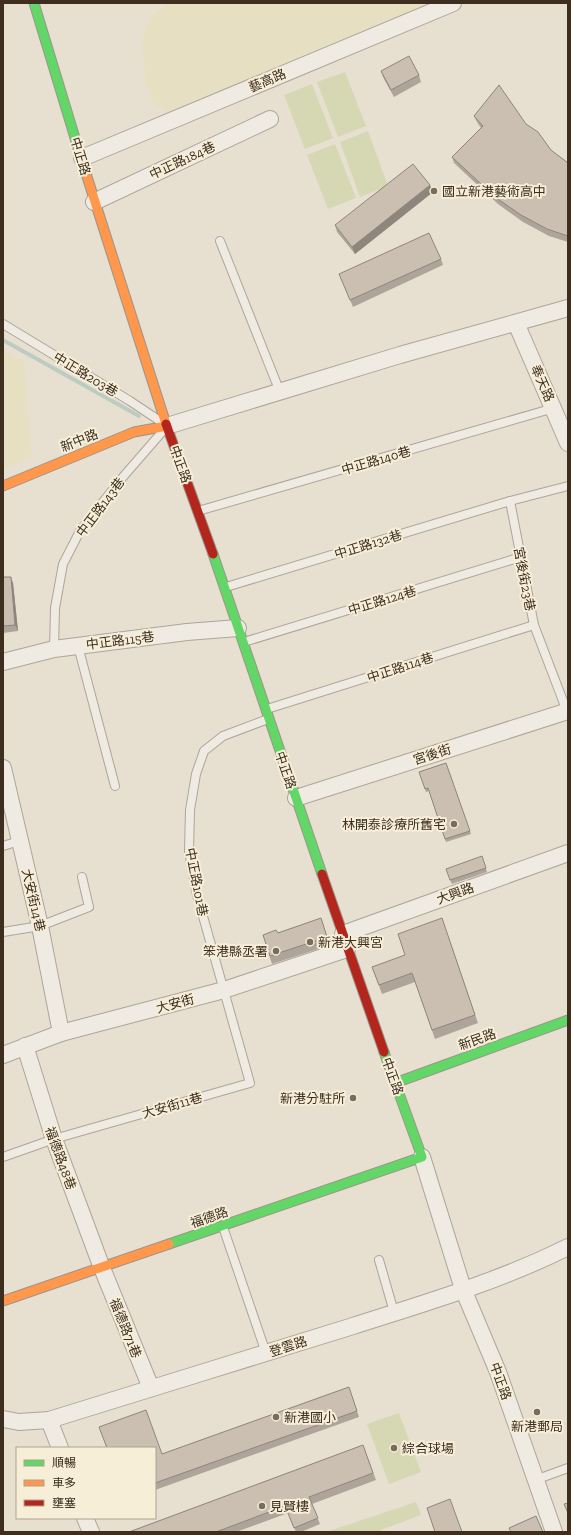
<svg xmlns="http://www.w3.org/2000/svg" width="571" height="1535" viewBox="0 0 571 1535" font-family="'Zilla Slab','Noto Sans TC',serif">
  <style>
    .farmland { fill: #e6dfc2 }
    .green { fill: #d6d7b3 }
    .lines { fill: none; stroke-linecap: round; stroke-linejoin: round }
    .stream { stroke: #bcccc2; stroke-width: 4 }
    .lane-casing { stroke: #ada599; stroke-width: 10 }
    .street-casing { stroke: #ada599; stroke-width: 18 }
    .fast-casing { stroke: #9c958a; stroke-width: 11 }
    .slow-casing { stroke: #9c958a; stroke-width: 11 }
    .jam-casing { stroke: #9c958a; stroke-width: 11 }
    .lane { stroke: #efebe3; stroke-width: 8 }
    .street { stroke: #efebe3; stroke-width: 16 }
    .fast { stroke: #63d668; stroke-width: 9 }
    .slow { stroke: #ff974d; stroke-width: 9 }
    .jam { stroke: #b3261e; stroke-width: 9 }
    .wall { fill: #afa499 }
    .shaded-wall { fill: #8e867d }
    .building { fill: #cbbfb2; stroke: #8e867d }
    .poi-dot { fill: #786c5e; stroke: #f7eed8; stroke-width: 1.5 }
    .labels { text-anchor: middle; stroke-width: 4; stroke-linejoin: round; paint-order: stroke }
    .street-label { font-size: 13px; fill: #3d2e20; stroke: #f7eed8 }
    .poi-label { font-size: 13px; fill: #3d2e20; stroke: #f7eed8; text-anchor: start }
  </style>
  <rect width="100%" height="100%" fill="#e7e0d1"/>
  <!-- farmland -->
  <g class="farmland">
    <polygon points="168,3 430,3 168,112 154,104 146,88 142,42 145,28 151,16"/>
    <polygon points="3,350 24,361 32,456 3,469"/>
  </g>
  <!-- green -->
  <g class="green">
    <polygon points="345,72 366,126 338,137 317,82"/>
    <polygon points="312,84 333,138 305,149 284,95"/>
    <polygon points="368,131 388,186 360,197 340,142"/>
    <polygon points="335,144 356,198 328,209 307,155"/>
    <polygon points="399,1413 421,1472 389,1484 367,1424"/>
    <polygon points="416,1502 421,1515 381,1530 383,1532 326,1532"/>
  </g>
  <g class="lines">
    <!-- stream -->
    <polyline class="stream" points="3,340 139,416"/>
    <!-- lane casing -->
    <g class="lane-casing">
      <g id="lane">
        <polyline points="220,241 280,392"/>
        <polyline points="3,324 130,401 160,421"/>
        <polyline points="510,501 534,625 568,714"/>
        <polyline points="198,511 554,408"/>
        <polyline points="226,587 510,501 568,486"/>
        <polyline points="244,642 521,557"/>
        <polyline points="78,646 115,786"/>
        <polyline points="54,649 55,608 63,564 80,531 122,478 162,432"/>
        <polyline points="267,709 534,625"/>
        <polyline points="3,846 19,841"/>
        <polyline points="3,932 40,926 89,907 82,877"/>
        <polyline points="3,1157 54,1139 250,1083 197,895 189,851 190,810 196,774 204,751 223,736 268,719"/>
        <polyline points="223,1227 266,1353"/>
        <polyline points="379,1260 394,1312"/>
        <polyline points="535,1480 568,1468"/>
      </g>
    </g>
    <!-- street casing -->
    <g class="street-casing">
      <g id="street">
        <polyline points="82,158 453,3"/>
        <polyline points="94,202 270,119"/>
        <polyline points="516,323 568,443"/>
        <polyline points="167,426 400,355 568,308"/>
        <polyline points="3,662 54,649 187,632 238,628"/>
        <polyline points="3,768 40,926 61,1033"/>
        <polyline points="296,798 568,711"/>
        <polyline points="343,934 568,853"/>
        <polyline points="25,1046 54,1139 102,1268 151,1388"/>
        <polyline points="3,1055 61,1033 224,990 347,949"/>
        <polyline points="422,1157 463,1289 498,1372 554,1532"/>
        <path d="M 3,1419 L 19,1422 L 49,1420 C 150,1388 252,1358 353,1326 C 425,1303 500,1281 568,1247"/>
        <polyline points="49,1420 60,1448"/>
        <polyline points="85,1518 91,1532"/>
      </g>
    </g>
    <!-- fast casing -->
    <g class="fast-casing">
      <g id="fast">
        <polyline points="34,3 82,161"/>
        <polyline points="213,554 322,874"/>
        <polyline points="395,1083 568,1020"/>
        <polyline points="169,1244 422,1157 384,1052"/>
      </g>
    </g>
    <!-- slow casing -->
    <g class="slow-casing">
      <g id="slow">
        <polyline points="82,161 166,424"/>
        <polyline points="3,486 134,432 167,426"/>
        <polyline points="3,1301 169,1244"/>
      </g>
    </g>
    <!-- jam casing -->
    <g class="jam-casing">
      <g id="jam">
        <polyline points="166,424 213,554"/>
        <polyline points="322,874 384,1052"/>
      </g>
    </g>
    <!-- lane -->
    <use href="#lane" class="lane"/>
    <!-- street -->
    <use href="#street" class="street"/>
    <!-- fast -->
    <use href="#fast" class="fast"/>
    <!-- slow -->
    <use href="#slow" class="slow"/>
    <!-- jam -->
    <use href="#jam" class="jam"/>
  </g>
  <!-- wall -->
  <g class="wall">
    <polygon points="381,71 419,75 421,82 394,97 383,77"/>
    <polygon points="474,116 526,124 551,150 568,163 568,242 549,236 523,222 498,204 454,163 452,157 481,128 477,122"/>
    <polygon points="433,192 355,254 337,232 335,225"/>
    <polygon points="441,259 443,265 353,307 339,274"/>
    <polygon points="3,577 13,583 18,631 3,633"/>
    <polygon points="446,763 471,834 446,842 429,791 426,792 419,772"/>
    <polygon points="482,856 487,872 452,884 450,880"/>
    <polygon points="321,918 330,945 272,964 263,935 278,933"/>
    <polygon points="442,918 478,1023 435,1039 415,982 382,994 372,967 405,955"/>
    <polygon points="349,1387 359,1417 155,1490 155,1448 162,1454"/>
    <polygon points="363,1445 376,1480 312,1504 320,1524 301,1532 296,1532 288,1513 236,1532 129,1532"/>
  </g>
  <!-- shaded-wall -->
  <g class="shaded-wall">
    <polygon points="430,185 433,192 355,254 352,247"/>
    <polygon points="11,577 13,583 18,631 15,625"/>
  </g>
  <!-- building -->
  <g class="building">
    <polygon points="409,56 419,75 391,90 381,71"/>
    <polygon points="499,85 526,124 538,132 551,150 568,163 568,236 547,229 521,215 495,197 452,157 483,126 474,116"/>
    <polygon points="413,164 430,185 352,247 335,225"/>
    <polygon points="429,233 441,259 350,300 339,274"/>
    <polygon points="3,577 11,577 15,625 3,626"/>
    <polygon points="446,763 470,831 445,839 428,788 425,789 419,772"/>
    <polygon points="482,856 486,868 450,880 446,869"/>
    <polygon points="321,918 327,937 270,956 263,935 276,930 278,933"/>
    <polygon points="442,918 475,1015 432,1030 412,973 379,985 372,967 405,955 398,934"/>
    <polygon points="349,1387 357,1411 155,1483 155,1448 107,1448 99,1427 146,1410 162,1454"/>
    <polygon points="363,1445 373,1473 309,1497 318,1518 294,1528 285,1506 216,1532 129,1532"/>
    <polygon points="450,1499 462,1532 435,1532 427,1508"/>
    <polygon points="568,1503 568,1513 564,1504"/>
    <polygon points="536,1516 543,1532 511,1532 509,1528"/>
  </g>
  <!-- markers -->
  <g class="poi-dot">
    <circle cx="434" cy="191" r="4"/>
    <circle cx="454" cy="824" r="4"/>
    <circle cx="310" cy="942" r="4"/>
    <circle cx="276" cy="951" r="4"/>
    <circle cx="353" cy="1098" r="4"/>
    <circle cx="537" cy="1412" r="4"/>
    <circle cx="276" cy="1417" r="4"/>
    <circle cx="394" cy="1448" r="4"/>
    <circle cx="262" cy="1506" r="4"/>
  </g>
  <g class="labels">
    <!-- street labels -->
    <g class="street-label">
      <text transform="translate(267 80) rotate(-23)" y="5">藝高路</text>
      <text transform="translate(81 156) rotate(73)" y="5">中正路</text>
      <text transform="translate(182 160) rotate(-25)" y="5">中正路184巷</text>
      <text transform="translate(86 374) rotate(31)" y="5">中正路203巷</text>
      <text transform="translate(543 383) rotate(66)" y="5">奉天路</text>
      <text transform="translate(79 440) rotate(-22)" y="5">新中路</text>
      <text transform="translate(376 460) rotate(-16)" y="5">中正路140巷</text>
      <text transform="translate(181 464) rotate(70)" y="5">中正路</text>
      <text transform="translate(100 507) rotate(-53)" y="5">中正路143巷</text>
      <text transform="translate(368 544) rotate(-17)" y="5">中正路132巷</text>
      <text transform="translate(525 579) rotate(79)" y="5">宮後街23巷</text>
      <text transform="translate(382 600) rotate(-17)" y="5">中正路124巷</text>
      <text transform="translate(120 640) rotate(-7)" y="5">中正路115巷</text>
      <text transform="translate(400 667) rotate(-18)" y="5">中正路114巷</text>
      <text transform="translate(432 754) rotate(-18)" y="5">宮後街</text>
      <text transform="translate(286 770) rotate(71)" y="5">中正路</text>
      <text transform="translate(197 882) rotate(79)" y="5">中正路101巷</text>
      <text transform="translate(455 893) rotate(-20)" y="5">大興路</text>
      <text transform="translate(34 900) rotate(77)" y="5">大安街14巷</text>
      <text transform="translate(175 1003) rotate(-15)" y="5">大安街</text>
      <text transform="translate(477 1039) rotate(-20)" y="5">新民路</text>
      <text transform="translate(393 1076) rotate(70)" y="5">中正路</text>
      <text transform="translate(172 1105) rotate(-16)" y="5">大安街11巷</text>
      <text transform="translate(61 1158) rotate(70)" y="5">福德路48巷</text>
      <text transform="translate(209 1217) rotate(-19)" y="5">福德路</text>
      <text transform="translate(126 1328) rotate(68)" y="5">福德路71巷</text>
      <text transform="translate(288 1346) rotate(-18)" y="5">登雲路</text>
      <text transform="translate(501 1381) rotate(70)" y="5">中正路</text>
    </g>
    <!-- poi labels -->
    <g class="poi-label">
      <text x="442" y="196">國立新港藝術高中</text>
      <text x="446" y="829" text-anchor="end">林開泰診療所舊宅</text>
      <text x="318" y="947">新港大興宮</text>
      <text x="268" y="956" text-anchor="end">笨港縣丞署</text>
      <text x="345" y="1103" text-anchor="end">新港分駐所</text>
      <text x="284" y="1422">新港國小</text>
      <text x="537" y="1431" text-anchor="middle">新港郵局</text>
      <text x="402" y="1453">綜合球場</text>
      <text x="270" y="1511">見賢樓</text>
    </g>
  </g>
  <!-- border -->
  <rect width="571" height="1535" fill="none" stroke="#3d2e20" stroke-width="8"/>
  <!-- legend -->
  <rect x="16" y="1447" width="140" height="72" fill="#f7eed8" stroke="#ada18e"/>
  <rect x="24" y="1460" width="20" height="6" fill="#63d668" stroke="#ada18e"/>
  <text x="52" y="1467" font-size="12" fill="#3d2e20">順暢</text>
  <rect x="24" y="1480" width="20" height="6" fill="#ff974d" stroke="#ada18e"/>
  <text x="52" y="1487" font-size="12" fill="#3d2e20">車多</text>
  <rect x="24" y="1500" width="20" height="6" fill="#b3261e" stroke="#ada18e"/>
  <text x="52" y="1507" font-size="12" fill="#3d2e20">壅塞</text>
</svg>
